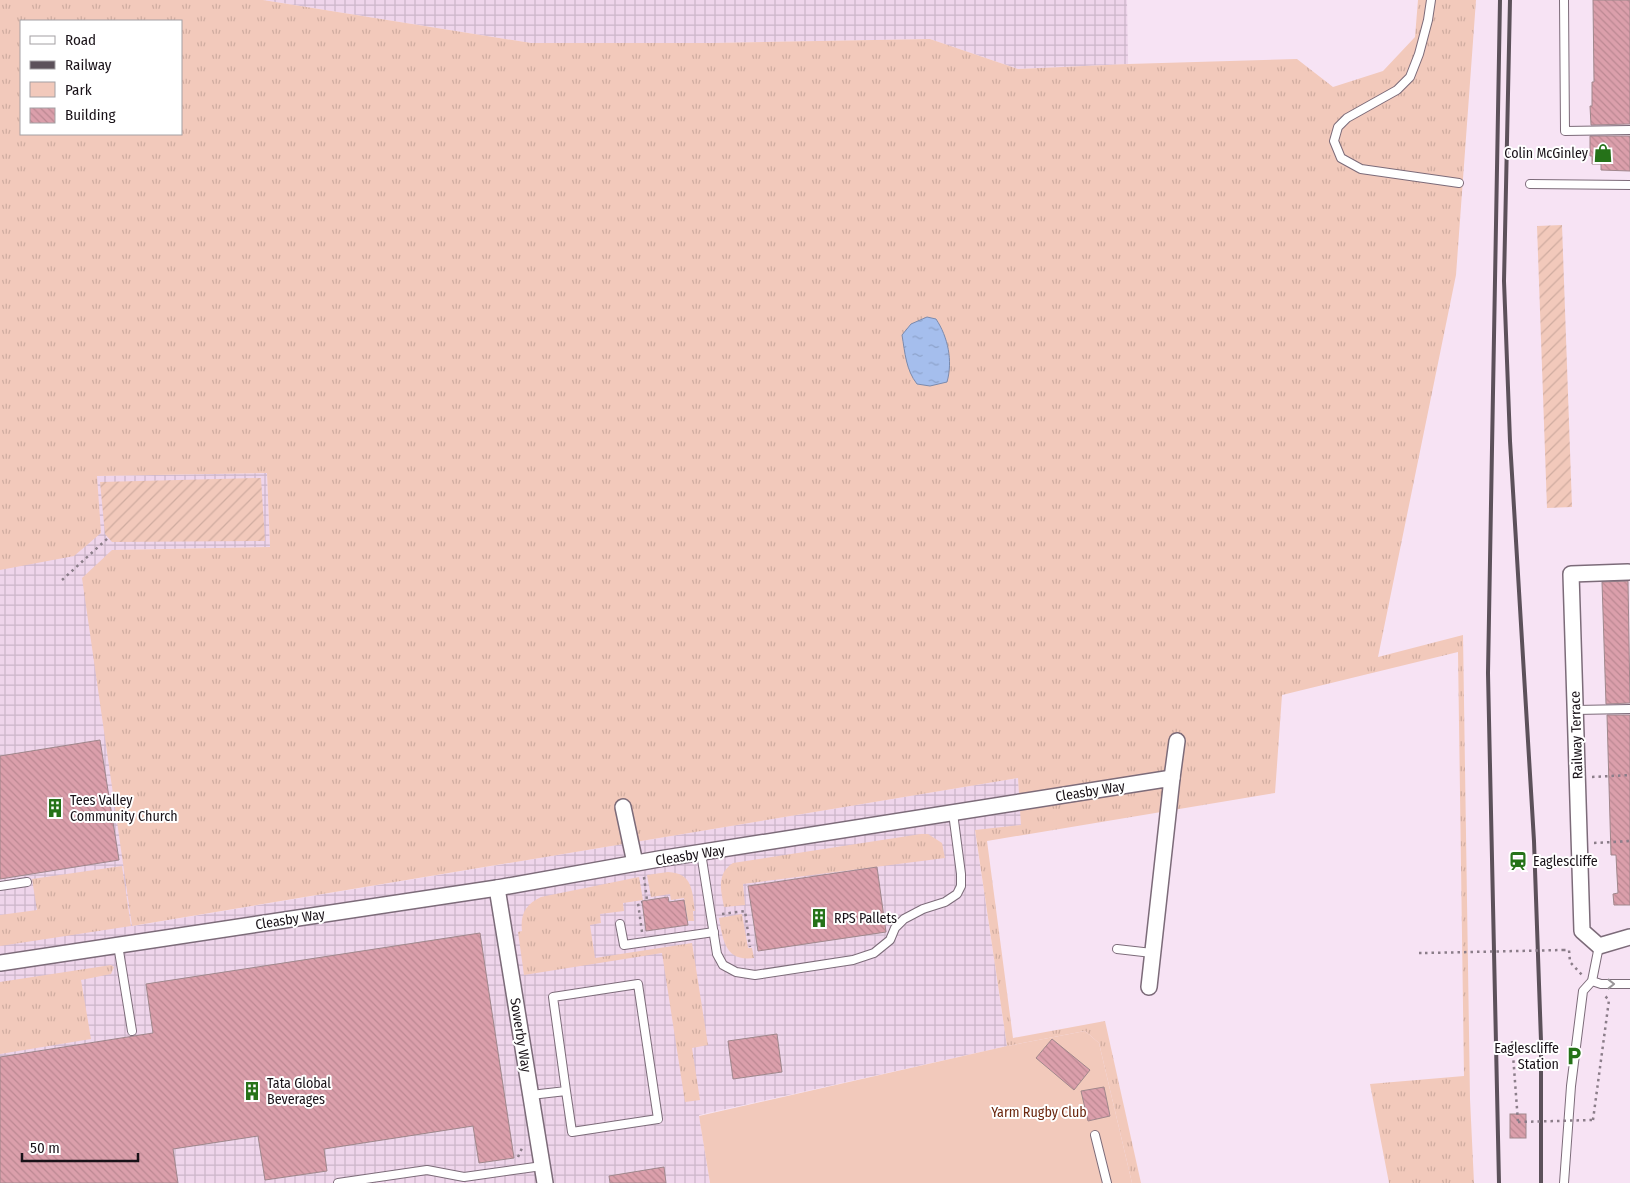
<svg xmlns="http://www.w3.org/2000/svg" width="1630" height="1183" viewBox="0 0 1630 1183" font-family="'Fira Sans Condensed',sans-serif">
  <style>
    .industrial { fill: url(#industrial-grid) }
    .grass { fill: url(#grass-tufts); fill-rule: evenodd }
    .park { fill: #f2c9bb }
    .garden { fill: url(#garden-furrows) }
    .water { fill: url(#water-ripples); stroke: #7b8aad }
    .building { fill: url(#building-back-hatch); stroke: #a0878c }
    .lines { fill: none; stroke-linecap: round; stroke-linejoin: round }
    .service-casing { stroke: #7c6b79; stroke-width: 10 }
    .minor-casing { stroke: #7c6b79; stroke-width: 18 }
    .path { stroke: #8b7d89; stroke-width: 2.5; stroke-dasharray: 2.5 4; stroke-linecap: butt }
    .service { stroke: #fff; stroke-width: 8 }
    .minor { stroke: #fff; stroke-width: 15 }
    .rail { stroke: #5c515a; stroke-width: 4 }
    .path-bridge { stroke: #8b7d89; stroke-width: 2.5; stroke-dasharray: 2.5 4; stroke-linecap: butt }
    .oneway { stroke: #989497 }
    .labels { text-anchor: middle; stroke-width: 4; stroke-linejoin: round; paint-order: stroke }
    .poi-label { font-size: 14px; fill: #191218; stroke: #fff; text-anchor: start }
    .street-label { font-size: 14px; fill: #191218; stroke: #fff }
    .park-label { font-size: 14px; fill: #6c280f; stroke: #fff }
  </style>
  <defs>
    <pattern id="industrial-grid" width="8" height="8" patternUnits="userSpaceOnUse" patternTransform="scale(1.25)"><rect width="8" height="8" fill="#efd5eb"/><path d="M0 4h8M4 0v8" fill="none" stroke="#ccb6c9"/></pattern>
    <pattern id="grass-tufts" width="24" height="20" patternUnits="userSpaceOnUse" patternTransform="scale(1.25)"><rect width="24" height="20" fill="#f2c9bb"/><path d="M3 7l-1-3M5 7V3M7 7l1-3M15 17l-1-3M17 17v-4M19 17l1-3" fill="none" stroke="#cfaca0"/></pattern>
    <pattern id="garden-furrows" width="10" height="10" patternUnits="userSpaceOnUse" patternTransform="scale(1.25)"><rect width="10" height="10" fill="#f2c9bb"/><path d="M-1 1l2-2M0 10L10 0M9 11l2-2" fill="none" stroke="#cfaca0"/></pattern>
    <pattern id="water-ripples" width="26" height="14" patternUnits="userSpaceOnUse" patternTransform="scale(1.25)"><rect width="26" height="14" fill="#a5beed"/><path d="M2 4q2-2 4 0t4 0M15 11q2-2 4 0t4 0" fill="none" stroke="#8da2ca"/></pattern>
    <pattern id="building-back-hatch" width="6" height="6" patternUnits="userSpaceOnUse" patternTransform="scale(1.25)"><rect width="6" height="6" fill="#db9fab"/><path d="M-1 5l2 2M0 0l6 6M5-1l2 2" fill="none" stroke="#bb8892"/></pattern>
  </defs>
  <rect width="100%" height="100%" fill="#f7e3f4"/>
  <!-- industrial -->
  <g class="industrial">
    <polygon points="263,0 1127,0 1128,64 1018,69 930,39 713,43 531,43"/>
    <polygon points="267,473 270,547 113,550 133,926 1018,778 1022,825 975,831 1007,1046 699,1115 710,1183 0,1183 0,499 97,476"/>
  </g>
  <!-- grass -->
  <g class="grass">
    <path d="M 0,0 L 263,0 L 531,43 L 713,43 L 930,39 L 1018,69 L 1128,64 L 1297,59 L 1333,87 L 1383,71 L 1415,37 L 1418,0 L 1476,0 L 1456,275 L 1378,657 L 1463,635 L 1470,1099 L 1474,1183 L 1389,1183 L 1370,1084 L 1464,1076 L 1458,652 L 1282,695 L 1275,793 L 987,841 L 1013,1038 L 1105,1021 L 1141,1183 L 1132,1183 L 1099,1043 L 1085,1031 L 1007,1046 L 975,830 L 1021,825 L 1018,778 L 132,926 L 82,578 L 112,550 L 270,547 L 267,473 L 97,476 L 101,533 L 74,556 L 0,570 ZM 21,21 L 181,21 L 181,134 L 21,134 Z"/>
    <path d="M 921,834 L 928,834 L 942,843 L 945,858 L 743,884 L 745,905 L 724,907 C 721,891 716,874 733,863 Z"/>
    <polygon points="122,866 131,926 0,946 0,915 37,910 32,879"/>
    <path d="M 668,872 C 693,873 692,891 695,911 L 693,911 L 694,921 L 688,921 L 684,898 L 671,900 L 670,894 L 651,897 L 647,875 Z"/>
    <path d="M 639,877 L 643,900 L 623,903 L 624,911 L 600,914 L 601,923 L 590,925 L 595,958 L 692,943 L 708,1045 L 692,1048 L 700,1100 L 685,1102 L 662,953 L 524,975 L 518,932 L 522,931 C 520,914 526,904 541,897 Z"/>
    <path d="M 742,914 L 748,948 L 752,948 L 754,958 C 725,962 723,940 719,918 Z"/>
    <polygon points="111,965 114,967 111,974 81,980 91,1039 0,1054 0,982"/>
  </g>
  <!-- park -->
  <polygon class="park" points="1085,1031 1099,1043 1132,1183 710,1183 699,1116 1007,1046"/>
  <!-- garden -->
  <g class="garden">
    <polygon points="1562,225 1572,507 1547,508 1537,226"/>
    <polygon points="261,478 265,541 112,542 105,534 100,482"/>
  </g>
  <!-- water -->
  <path class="water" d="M 927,317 L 936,319 C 948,337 953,361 947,382 L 930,386 L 917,384 C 906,370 905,353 902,335 L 911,324 Z"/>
  <!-- building -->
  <g class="building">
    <polygon points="1593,0 1630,0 1630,124 1591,125 1590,106 1592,106 1592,82 1594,82"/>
    <polygon points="1590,136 1630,136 1630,171 1601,170 1601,164 1592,164 1592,156 1590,156"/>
    <polygon points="1628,581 1630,703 1606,704 1602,582"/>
    <polygon points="1607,715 1630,715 1630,905 1614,905 1613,894 1618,893 1617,875 1616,855 1611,855"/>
    <polygon points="100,740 119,860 0,879 0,756"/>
    <polygon points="877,867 886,932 758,951 748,886"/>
    <polygon points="668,897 669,902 684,900 688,925 646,931 642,901"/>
    <polygon points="480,933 514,1158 479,1163 473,1126 324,1149 327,1171 265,1180 258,1136 173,1149 178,1183 0,1183 0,1057 153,1033 146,984"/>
    <polygon points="777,1034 782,1072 733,1079 728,1041"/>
    <polygon points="1052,1039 1090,1070 1074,1090 1036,1058"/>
    <polygon points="1104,1087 1110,1116 1088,1121 1081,1091"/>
    <rect x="1510" y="1114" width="16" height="24"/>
    <polygon points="664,1167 666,1183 610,1183 609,1176"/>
  </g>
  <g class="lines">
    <!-- service casing -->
    <g class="service-casing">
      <g id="service">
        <polyline points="1431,0 1428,20 1419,54 1410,77 1397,90 1347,118 1338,127 1334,141 1341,158 1361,169 1459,183"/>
        <polyline points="1564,0 1565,131 1630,130"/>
        <polyline points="1530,184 1630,185"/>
        <polyline points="1575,710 1630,709"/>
        <polyline points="701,853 717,954 723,965 736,972 755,975 853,960 874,953 890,940 895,928 904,919 923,909 945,902 957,894 961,886 961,874 953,813"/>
        <polyline points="0,886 27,882"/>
        <polyline points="620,924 624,945 714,932"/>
        <polyline points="118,945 132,1031"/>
        <polyline points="1117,949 1152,953"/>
        <polyline points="1592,981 1601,984 1630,984"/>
        <polyline points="531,1095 566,1091 553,997 638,984 658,1119 572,1132 566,1091"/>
        <polyline points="1095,1135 1107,1183"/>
        <polyline points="338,1183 427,1170 464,1177 542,1166"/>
        <polyline points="1564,1183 1571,1086 1583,991 1592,981 1599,946"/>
      </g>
    </g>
    <!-- minor casing -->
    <g class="minor-casing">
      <g id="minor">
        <polyline points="1628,572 1571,574 1582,931 1599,946 1630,937"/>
        <polyline points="1172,778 1177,741"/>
        <polyline points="623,807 635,863"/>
        <polyline points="497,888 545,1183"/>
        <polyline points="0,963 497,888 659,859 1172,778 1149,987"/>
      </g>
    </g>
    <!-- path -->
    <g class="path">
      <polyline points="62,580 108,538"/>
      <polyline points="1592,777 1630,775"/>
      <polyline points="1594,843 1630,841"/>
      <polyline points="644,877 647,900"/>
      <polyline points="722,914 745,911 750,947"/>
      <polyline points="642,932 638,903 642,902"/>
      <polyline points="1563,950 1569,950 1570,962 1582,975"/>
      <polyline points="1419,953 1425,953"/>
      <polyline points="1512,1041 1518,1122"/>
      <polyline points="1593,1120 1609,1000 1605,996"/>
      <polyline points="518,1157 523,1146"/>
    </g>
    <!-- service -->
    <use href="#service" class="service"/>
    <!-- minor -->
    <use href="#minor" class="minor"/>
    <!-- rail -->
    <g class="rail">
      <polyline points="1510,0 1504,281 1510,441 1534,841 1541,1041 1541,1183"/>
      <polyline points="1499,1183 1488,673 1500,0"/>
    </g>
    <!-- path-bridge -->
    <g class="path-bridge">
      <polyline points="1425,953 1563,950"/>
      <polyline points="1518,1122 1593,1120"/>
    </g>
  </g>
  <!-- one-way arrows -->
  <defs><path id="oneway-chevron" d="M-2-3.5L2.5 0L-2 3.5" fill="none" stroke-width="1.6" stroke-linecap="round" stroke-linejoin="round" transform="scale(1.25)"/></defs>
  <use class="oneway" href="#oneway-chevron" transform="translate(1611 984)"/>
  <!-- icons -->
  <defs>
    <g id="shop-bare" transform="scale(1.5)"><path d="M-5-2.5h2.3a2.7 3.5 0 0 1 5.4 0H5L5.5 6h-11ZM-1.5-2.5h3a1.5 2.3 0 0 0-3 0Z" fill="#257218" stroke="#fff" stroke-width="2.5" paint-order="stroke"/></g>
    <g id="building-bare" transform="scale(1.5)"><path d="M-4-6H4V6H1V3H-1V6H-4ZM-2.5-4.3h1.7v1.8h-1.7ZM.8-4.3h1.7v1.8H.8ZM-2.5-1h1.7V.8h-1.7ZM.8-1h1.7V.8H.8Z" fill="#257218" stroke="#fff" stroke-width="2.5" paint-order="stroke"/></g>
    <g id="station-bare" transform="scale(1.5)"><path d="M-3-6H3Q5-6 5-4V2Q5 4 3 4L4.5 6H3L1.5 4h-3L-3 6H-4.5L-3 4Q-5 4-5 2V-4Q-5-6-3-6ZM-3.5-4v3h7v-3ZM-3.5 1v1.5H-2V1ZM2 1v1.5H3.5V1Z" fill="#257218" stroke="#fff" stroke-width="2.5" paint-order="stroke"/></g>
    <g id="parking-bare" transform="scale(1.5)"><path d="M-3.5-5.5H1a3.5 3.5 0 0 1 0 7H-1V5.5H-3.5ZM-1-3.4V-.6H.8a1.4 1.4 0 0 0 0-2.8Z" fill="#257218" stroke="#fff" stroke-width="2.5" paint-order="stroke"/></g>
  </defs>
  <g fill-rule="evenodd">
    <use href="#shop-bare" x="1603" y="153"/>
    <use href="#building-bare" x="55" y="808"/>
    <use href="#station-bare" x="1518" y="861"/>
    <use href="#building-bare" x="819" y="918"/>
    <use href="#parking-bare" x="1574" y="1056"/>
    <use href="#building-bare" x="252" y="1091"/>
  </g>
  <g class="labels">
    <!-- poi labels -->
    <g class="poi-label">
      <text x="1588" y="158" text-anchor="end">Colin McGinley</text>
      <text x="70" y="805">Tees Valley<tspan x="70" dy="16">Community Church</tspan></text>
      <text x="1533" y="866">Eaglescliffe</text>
      <text x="834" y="923">RPS Pallets</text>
      <text x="1559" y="1053" text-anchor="end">Eaglescliffe<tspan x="1559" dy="16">Station</tspan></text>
      <text x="267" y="1088">Tata Global<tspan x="267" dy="16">Beverages</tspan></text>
    </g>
    <!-- street labels -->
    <g class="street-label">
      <text transform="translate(1576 735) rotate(-92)" y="5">Railway Terrace</text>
      <text transform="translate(1090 791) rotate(-9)" y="5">Cleasby Way</text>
      <text transform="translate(690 855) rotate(-9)" y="5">Cleasby Way</text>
      <text transform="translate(290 919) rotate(-9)" y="5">Cleasby Way</text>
      <text transform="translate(521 1035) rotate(81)" y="5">Sowerby Way</text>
    </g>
    <!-- park labels -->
    <g class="park-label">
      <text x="1039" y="1117">Yarm Rugby Club</text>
    </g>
  </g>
  <!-- legend -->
  <rect x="20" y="20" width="162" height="115" fill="#ffffff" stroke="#a3a0a3"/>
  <rect x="30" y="36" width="25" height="8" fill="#ffffff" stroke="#a3a0a3"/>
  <text x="65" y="45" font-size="15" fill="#191218">Road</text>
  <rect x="30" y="61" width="25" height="8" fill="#5c515a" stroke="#a3a0a3"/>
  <text x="65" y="70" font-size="15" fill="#191218">Railway</text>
  <rect x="30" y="82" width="25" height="15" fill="#f2c9bb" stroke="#a3a0a3"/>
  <text x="65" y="95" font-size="15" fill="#191218">Park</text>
  <rect x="30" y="108" width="25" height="15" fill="url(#building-back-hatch)" stroke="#a3a0a3"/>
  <text x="65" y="120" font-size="15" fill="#191218">Building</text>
  <!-- scale -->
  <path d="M22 1153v8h116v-8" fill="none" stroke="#191218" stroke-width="2.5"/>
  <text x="30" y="1153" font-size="15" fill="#191218" stroke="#ffffff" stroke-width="4" paint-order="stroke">50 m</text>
</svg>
